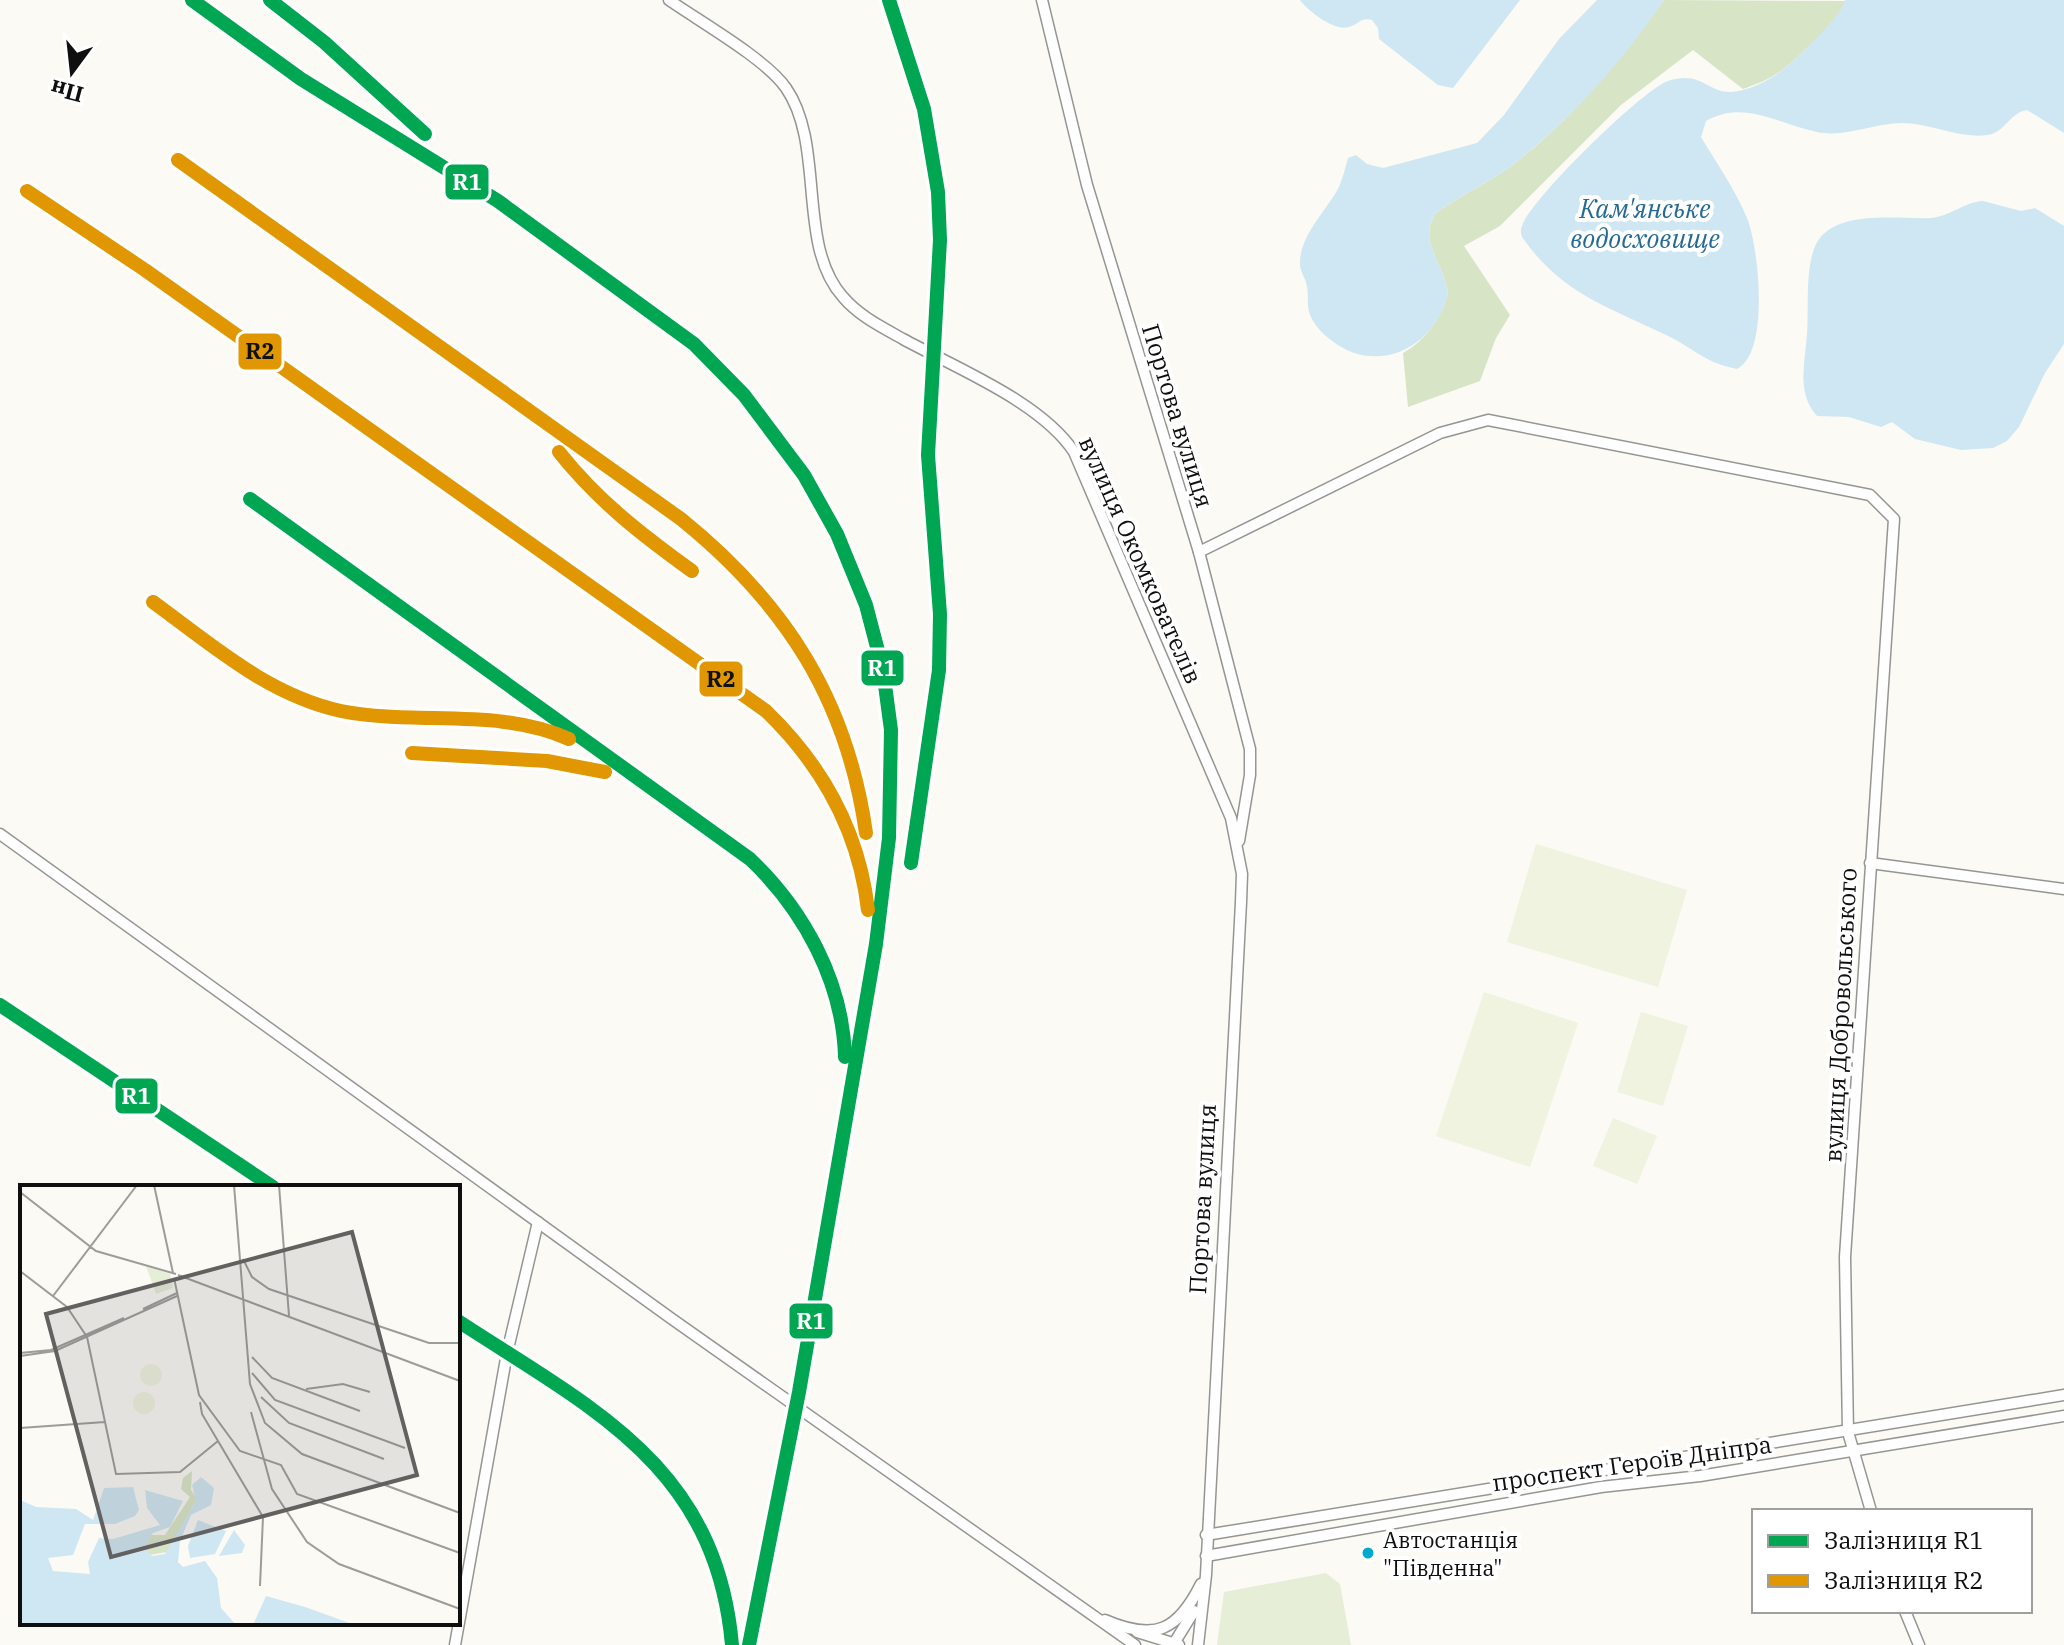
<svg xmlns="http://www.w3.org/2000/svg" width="2064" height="1645" viewBox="0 0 2064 1645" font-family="'IBM Plex Serif',serif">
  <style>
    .green { fill: #e6eed7 }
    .forest { fill: #d7e5c6 }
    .pitch { fill: #eff3e0 }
    .water { fill: #cfe7f2 }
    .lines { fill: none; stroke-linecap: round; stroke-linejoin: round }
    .minor-casing { stroke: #959593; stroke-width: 13 }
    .minor { stroke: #fefefe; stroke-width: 10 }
    .rail-1-casing { stroke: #fff; stroke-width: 20 }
    .rail-2-casing { stroke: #fff; stroke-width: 20 }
    .rail-1 { stroke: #00a651; stroke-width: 14 }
    .rail-2 { stroke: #e09702; stroke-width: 14 }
    .bus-dot { fill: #00a9ce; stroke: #fff; stroke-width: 3 }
    .labels { text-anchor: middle; stroke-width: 8; stroke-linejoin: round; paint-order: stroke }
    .bus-label { font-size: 22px; fill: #0f0f0f; stroke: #fff; text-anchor: start }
    .street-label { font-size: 24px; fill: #0f0f0f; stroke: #fff }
    .water-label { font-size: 26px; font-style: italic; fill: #256a94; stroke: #fff }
    .inset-road { fill: none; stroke: #9d9c99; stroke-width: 2 }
    .view { fill: #626160; fill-opacity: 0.15; stroke: #626160; stroke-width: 4 }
    .inset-edge { fill: none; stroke: #0f0f0f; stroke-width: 4 }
    .line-badge { stroke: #fff; stroke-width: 3 }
    .badge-label { font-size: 22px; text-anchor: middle; font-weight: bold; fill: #fff }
    .pale-badge-label { font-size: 22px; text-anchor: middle; font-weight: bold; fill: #111 }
  </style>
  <rect width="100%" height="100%" fill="#fbfaf5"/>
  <!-- green -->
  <polygon class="green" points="1326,1573 1340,1584 1351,1645 1217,1645 1224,1592"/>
  <!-- forest -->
  <path class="forest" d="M 1664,0 L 1846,1 C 1842,17 1797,59 1782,70 C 1771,79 1757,84 1743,89 L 1693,50 L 1621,105 L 1500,226 L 1464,246 L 1510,315 L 1496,338 L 1480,381 L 1408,407 L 1403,353 C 1425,341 1443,317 1448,292 C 1444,265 1417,239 1436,213 C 1461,195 1490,182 1514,164 C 1572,119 1622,59 1664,0 Z"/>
  <!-- pitch -->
  <g class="pitch">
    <polygon points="1536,844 1687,890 1658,987 1507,942"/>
    <polygon points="1484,992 1578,1023 1530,1167 1436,1136"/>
    <polygon points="1641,1012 1688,1026 1663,1106 1617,1092"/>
    <polygon points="1613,1118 1657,1136 1637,1184 1593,1166"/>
  </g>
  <!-- water -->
  <g class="water">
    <path d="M 1300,0 L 1520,0 L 1453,88 L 1438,85 L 1379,39 L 1378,28 L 1372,20 C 1361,17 1359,24 1349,27 C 1335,32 1308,11 1300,0 Z"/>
    <path d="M 1597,0 L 1664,0 C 1624,60 1571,119 1514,164 C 1490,182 1461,195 1436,213 C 1417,238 1444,265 1448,292 C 1437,347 1377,377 1331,340 C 1323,334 1315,326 1311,317 C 1306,307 1309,297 1307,287 C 1306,278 1300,272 1300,264 C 1299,236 1327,210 1339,187 C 1343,178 1345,168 1348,158 L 1356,155 L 1367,164 L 1383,168 L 1477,143 L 1504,115 L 1559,39 Z"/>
    <path d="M 1845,0 L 2064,0 L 2064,133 L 2027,110 C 2009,113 2005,133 1987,135 C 1960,139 1930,123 1902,123 C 1874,123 1845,138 1817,132 C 1778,124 1744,99 1706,121 L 1701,137 C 1717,164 1735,189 1747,218 C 1759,248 1770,353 1737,369 C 1702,362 1693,347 1664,334 C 1606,306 1561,293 1522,237 C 1521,232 1520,231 1522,226 C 1529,201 1643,89 1668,81 C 1702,70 1707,93 1731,92 C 1748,91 1768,81 1781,71 C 1794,62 1845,13 1845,0 Z"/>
    <path d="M 1983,201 L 2021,211 L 2035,208 L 2064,226 L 2064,344 L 2045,373 L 2019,427 L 2007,441 L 1993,448 L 1961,450 L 1915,439 L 1892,422 L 1881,427 L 1849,417 L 1817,416 C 1796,393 1805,363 1807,334 C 1809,308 1805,274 1814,249 C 1829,207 1898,220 1931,218 C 1951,216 1964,202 1983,201 Z"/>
  </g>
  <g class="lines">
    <!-- minor casing -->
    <g class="minor-casing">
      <g id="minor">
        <path d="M 669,0 C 699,21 766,59 786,88 C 826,146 796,245 843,297 C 859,316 882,327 903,339 C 956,368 1041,402 1074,452 L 1231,818 L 1242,874 L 1241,902 L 1206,1575 L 1198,1645"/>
        <polyline points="1042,0 1087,185 1199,552 1250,749 1250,775 1239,841"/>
        <polyline points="1199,552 1440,433 1488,420 1870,495 1894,519 1845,1257 1848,1432 1871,1511"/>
        <polyline points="0,834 672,1319 1135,1645"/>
        <polyline points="1870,863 2064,889"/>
        <polyline points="1206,1535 2064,1395"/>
        <polyline points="1206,1556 1601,1487 1700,1476 2064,1416"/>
        <polyline points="1905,1611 1919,1645"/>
        <path d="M 1105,1620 C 1156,1642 1178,1630 1201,1584"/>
        <polyline points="1137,1632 1179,1645"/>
        <polyline points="455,1645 507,1353 538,1222"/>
        <polyline points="1173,1645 1194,1611"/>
      </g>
    </g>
    <!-- minor -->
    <use href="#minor" class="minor"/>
    <!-- rail-1 casing -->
    <g class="rail-1-casing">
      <g id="rail-1">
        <polyline points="192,0 301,79 498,201 694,344 744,395 804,475 837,534 866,605 883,670 891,730 889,838 876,944 799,1392 749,1645"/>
        <polyline points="270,0 324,42 425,134"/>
        <polyline points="889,0 924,109 938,192 940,240 928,455 940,614 939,670 911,863"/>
        <path d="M 250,499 L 750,859 C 803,909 843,981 845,1057"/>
        <polyline points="0,1005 273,1187"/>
        <path d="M 458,1321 C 593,1409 716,1466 732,1645"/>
      </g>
    </g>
    <!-- rail-2 casing -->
    <g class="rail-2-casing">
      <g id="rail-2">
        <path d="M 178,160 L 681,519 C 785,603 847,699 866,833"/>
        <path d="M 27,191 L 145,270 L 766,711 C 823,766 859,832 868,910"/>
        <path d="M 559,452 C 598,501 642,535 692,571"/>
        <path d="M 153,602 C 212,645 268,695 341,711 C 416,726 498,707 569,739"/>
        <polyline points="412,753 547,761 605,772"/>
      </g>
    </g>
    <!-- rail-1 -->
    <use href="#rail-1" class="rail-1"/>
    <!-- rail-2 -->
    <use href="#rail-2" class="rail-2"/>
  </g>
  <!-- markers -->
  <circle class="bus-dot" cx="1368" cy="1553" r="7"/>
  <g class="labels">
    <!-- bus labels -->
    <g class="bus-label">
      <text x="1383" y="1548">Автостанція<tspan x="1383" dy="28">"Південна"</tspan></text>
    </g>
    <!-- street labels -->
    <g class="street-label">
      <text transform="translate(1177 416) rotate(73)" y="8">Портова вулиця</text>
      <text transform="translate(1140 560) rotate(66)" y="8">вулиця Окомкователів</text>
      <text transform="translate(1841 1015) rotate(-87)" y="8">вулиця Добровольського</text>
      <text transform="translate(1203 1199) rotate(-87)" y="8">Портова вулиця</text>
      <text transform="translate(1632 1464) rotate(-8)" y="8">проспект Героїв Дніпра</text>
    </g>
    <!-- water labels -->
    <g class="water-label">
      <text x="1645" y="218">Кам'янське<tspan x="1645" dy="30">водосховище</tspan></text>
    </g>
  </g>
  <!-- overview -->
  <g transform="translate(20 1185)">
    <rect width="440" height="440" fill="#fbfaf5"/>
    <path d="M 126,81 L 150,89 L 153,103 L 136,109 Z" fill="#e6eed7"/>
    <path d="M 172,286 L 171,305 L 177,314 L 147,367 L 130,370 L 124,363 L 131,350 L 145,350 L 170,312 L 161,304 L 163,293 Z" fill="#d7e5c6"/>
    <path d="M120 190a11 11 0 1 1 22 0a11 11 0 1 1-22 0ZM113 218a11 11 0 1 1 22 0a11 11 0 1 1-22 0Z" fill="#eff3e0"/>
    <path d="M 181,292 L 194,303 L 191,320 L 171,330 L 160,356 L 158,377 L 163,382 L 185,376 L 197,393 L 201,423 L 216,440 L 0,440 L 0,315 L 16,322 L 56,324 L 73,335 L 84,303 L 113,302 L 119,325 L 115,331 L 95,339 L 65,339 L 53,370 L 28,373 L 33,386 L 70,389 L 68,377 L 79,353 L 93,354 L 140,340 L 127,323 L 125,305 L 163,316 L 150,342 L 133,348 L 124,363 L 132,371 L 145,369 L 176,316 L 172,300 ZM 178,335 L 206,346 L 195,369 L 170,373 L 168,361 ZM 214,345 L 225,360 L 222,368 L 199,371 ZM 246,411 L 285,422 L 335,440 L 233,440 Z" fill="#cfe7f2"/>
    <path class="inset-road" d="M 134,0 L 153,88M 214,0 L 230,199 L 245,238 L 282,269 L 440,328M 259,0 L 269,131M 0,7 L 76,66 L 156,89M 223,74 L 232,92 L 249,104 L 409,158 L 440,158M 0,86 L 47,122 L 67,152 L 96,289 L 160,287 L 198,256M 158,90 L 440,196M 154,93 L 179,210 L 220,266 L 261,280 L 277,309 L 440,368M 33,111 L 117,0M 123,124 L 157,108M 0,168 L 31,165 L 104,133M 0,171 L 35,166 L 157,111M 232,172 L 252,193 L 340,226M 232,188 L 255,215 L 385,263M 286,204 L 323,199 L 350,207M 241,212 L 269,238 L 364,274M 180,217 L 182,229 L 243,332 L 240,401M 231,227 L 252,304 L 287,357 L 319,379 L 440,424M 0,243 L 85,237"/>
    <path class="view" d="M 332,47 L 397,290 L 91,372 L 26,129 Z"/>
    <rect width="440" height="440" class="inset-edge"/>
  </g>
  <g class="line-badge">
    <rect x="444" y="163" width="46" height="38" rx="8" fill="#00a651"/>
    <rect x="237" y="332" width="46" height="39" rx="8" fill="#e09702"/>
    <rect x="860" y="649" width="45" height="38" rx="8" fill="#00a651"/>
    <rect x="698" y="660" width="46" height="38" rx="8" fill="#e09702"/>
    <rect x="114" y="1077" width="45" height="38" rx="8" fill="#00a651"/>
    <rect x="788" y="1302" width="46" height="38" rx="8" fill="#00a651"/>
  </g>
  <g class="badge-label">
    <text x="467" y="190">R1</text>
    <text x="882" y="676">R1</text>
    <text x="136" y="1104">R1</text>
    <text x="811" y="1329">R1</text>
  </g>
  <g class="pale-badge-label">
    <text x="260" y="359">R2</text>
    <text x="721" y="687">R2</text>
  </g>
  <!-- legend -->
  <rect x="1752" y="1509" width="280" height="104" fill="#ffffff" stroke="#9f9f9f" stroke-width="2"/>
  <rect x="1768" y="1535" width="40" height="12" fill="#00a651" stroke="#9f9f9f" stroke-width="2"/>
  <text x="1824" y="1549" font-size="24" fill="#0f0f0f">Залізниця R1</text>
  <rect x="1768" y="1575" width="40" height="12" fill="#e09702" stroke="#9f9f9f" stroke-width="2"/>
  <text x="1824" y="1589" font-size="24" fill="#0f0f0f">Залізниця R2</text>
  <!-- north arrow -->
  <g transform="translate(72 72) rotate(195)" stroke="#ffffff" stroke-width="6" paint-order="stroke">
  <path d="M0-6L14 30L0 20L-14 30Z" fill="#0f0f0f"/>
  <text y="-12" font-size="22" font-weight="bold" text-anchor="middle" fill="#0f0f0f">Пн</text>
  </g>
</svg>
